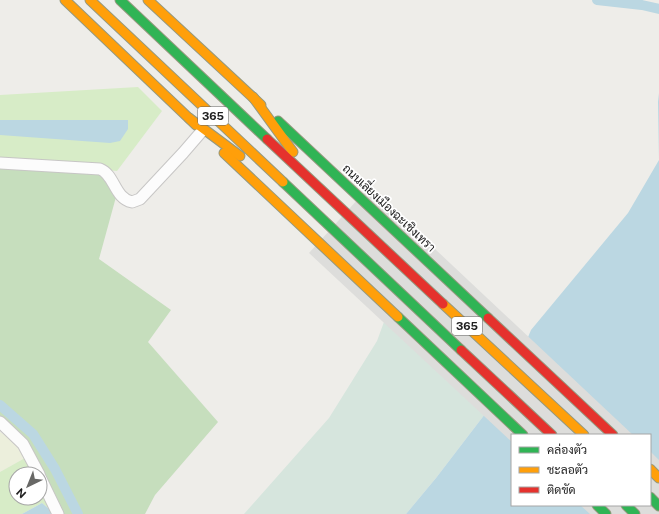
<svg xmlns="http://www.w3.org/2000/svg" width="659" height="514" viewBox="0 0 659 514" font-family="'Public Sans',Sarabun,sans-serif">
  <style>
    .farmland { fill: #ecefdc }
    .grass { fill: #d7ecc7 }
    .forest { fill: #c6debd }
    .wetland { fill: #d6e5dd }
    .water { fill: #bbd7e2; fill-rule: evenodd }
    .pier { fill: #dddddb }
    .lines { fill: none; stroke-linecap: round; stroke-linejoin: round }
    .canal { stroke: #bbd7e2; stroke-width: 10 }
    .street-casing { stroke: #c7c6c5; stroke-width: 13 }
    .fast-casing { stroke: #95997f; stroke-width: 11 }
    .slow-casing { stroke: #95997f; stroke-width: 11 }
    .jam-casing { stroke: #95997f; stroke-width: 11 }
    .street { stroke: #fcfcfc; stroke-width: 11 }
    .fast { stroke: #30b455; stroke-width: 9 }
    .slow { stroke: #ff9f0a; stroke-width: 9 }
    .jam { stroke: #e5322d; stroke-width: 9 }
    .labels { text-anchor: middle; stroke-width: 3.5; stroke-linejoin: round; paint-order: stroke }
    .shield { fill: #fff; stroke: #636363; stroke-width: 1 }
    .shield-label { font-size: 11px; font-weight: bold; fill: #202020 }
    .street-label { font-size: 12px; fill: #202020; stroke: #fff }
  </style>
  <rect width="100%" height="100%" fill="#eeede9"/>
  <!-- farmland -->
  <polygon class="farmland" points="0,432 11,439 25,458 0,472"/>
  <!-- grass -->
  <g class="grass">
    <polygon points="138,87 162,111 117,171 0,161 0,95"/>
    <polygon points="25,458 34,474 16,474 16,498 40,498 40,486 54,514 51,514 49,509 42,503 22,514 0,514 0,472"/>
  </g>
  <!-- forest -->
  <polygon class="forest" points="0,168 97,173 119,186 99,259 171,310 148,342 218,422 155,495 145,514 61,514 26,440 0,421"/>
  <!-- wetland -->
  <polygon class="wetland" points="392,300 498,397 436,478 406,514 244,514 329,418 377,341"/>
  <!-- water -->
  <g class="water">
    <path d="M 659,93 L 659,514 L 406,514 L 436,478 L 498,397 L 507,387 L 531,330 L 628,213 L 659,160 L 658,102 ZM 512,435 L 650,435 L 650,505 L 512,505 Z"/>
    <polygon points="0,120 128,120 128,129 120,141 110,143 0,135"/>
    <polygon points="42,503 49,509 51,514 22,514"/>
  </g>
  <!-- pier -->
  <g class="pier">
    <polygon points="369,187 633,435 512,435 512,442 309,253"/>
    <polygon points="650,451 659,460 659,514 590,514 580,505 650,505"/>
  </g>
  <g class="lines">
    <!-- canal -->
    <g class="canal">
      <polyline points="597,0 642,5 659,9"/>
      <polyline points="0,405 33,434 55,469 78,514"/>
    </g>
    <!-- street casing -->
    <g class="street-casing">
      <g id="street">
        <path d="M 0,163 L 100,169 C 115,175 114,198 132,202 L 140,199 L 183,153 L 202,131"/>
        <polyline points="0,422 23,444 39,474"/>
        <polyline points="40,477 58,514"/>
      </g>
    </g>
    <!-- fast casing -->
    <g class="fast-casing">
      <g id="fast">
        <polyline points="120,0 267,139"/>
        <polyline points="278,121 488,318"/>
        <polyline points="283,182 461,350"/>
        <polyline points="398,317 523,435"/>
        <polyline points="650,497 659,506"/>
        <polyline points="597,505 606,514"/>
        <polyline points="626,505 635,514"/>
      </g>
    </g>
    <!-- slow casing -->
    <g class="slow-casing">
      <g id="slow">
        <polyline points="65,0 196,125"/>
        <polyline points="90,0 283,182"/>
        <polyline points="148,0 261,105"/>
        <polyline points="253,97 293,152"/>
        <polyline points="189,118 240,156"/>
        <polyline points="224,153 398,317"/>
        <polyline points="443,304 584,435"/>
        <polyline points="650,469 659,478"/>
      </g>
    </g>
    <!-- jam casing -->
    <g class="jam-casing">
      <g id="jam">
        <polyline points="267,139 443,304"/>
        <polyline points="488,318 613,435"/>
        <polyline points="461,350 552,435"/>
      </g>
    </g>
    <!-- street -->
    <use href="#street" class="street"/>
    <!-- fast -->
    <use href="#fast" class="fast"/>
    <!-- slow -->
    <use href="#slow" class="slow"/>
    <!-- jam -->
    <use href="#jam" class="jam"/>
  </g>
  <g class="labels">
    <!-- shield labels -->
    <g class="shield">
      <rect x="198" y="107" width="30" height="18" rx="3"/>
      <rect x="452" y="317" width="30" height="18" rx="3"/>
    </g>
    <g class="shield-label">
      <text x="213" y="120">365</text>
      <text x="467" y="330">365</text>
    </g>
    <!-- street labels -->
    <g class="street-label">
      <text transform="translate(389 208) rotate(43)" y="4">ถนนเลี่ยงเมืองฉะเชิงเทรา</text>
    </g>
  </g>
  <!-- legend -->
  <rect x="511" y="434" width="140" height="72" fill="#ffffff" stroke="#a6a6a6"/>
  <rect x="519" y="447" width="20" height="6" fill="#30b455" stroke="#a6a6a6"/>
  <text x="547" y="454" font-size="12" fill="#202020">คล่องตัว</text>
  <rect x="519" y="467" width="20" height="6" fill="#ff9f0a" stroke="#a6a6a6"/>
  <text x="547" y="474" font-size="12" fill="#202020">ชะลอตัว</text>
  <rect x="519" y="487" width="20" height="6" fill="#e5322d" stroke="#a6a6a6"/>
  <text x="547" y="494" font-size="12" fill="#202020">ติดขัด</text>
  <!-- north arrow -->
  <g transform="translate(28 486) rotate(223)"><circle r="19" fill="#ffffff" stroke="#a6a6a6"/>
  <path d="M0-3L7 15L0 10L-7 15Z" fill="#686866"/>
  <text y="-6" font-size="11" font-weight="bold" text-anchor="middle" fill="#202020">N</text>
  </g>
</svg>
